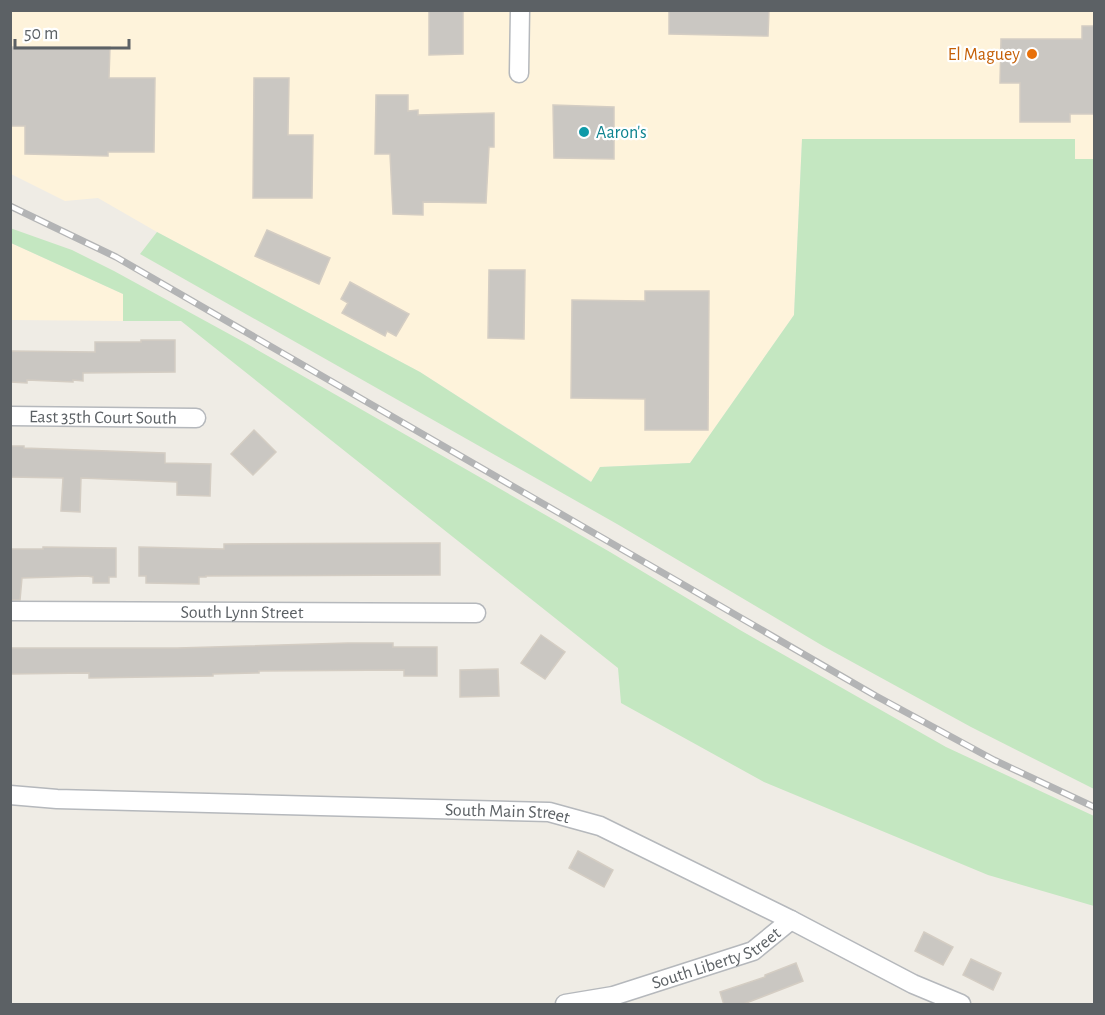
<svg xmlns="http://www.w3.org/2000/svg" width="1105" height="1015" viewBox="0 0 1105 1015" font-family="'Alegreya Sans',sans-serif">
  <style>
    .commercial { fill: #fef3db }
    .green { fill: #c4e7c1 }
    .building { fill: #cac7c2; stroke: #d4cdc3; stroke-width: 1.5 }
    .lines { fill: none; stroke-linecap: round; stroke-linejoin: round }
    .minor-casing { stroke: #b5b8bc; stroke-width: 21 }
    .minor { stroke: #fff; stroke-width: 18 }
    .rail-casing { stroke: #b3b4b5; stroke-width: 7 }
    .rail { stroke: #fff; stroke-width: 4.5; stroke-dasharray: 14; stroke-linecap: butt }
    .food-dot { fill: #e8710a; stroke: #fff; stroke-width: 2 }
    .culture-dot { fill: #0f9aa8; stroke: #fff; stroke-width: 2 }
    .labels { text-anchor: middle; stroke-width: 4.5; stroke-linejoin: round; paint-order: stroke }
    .food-label { font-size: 18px; fill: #c56008; stroke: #fff; text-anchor: end }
    .culture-label { font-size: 18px; fill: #0d838f; stroke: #fff; text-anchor: start }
    .street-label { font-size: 18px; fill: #5c6165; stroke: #fff }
  </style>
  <rect width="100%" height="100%" fill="#efece5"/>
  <!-- commercial -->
  <g class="commercial">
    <polygon points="10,11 1094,11 1094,159 1075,159 1075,139 802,139 794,315 690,463 600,467 592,482 420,372 157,232 98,198 65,201 11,174"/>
    <polygon points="11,243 123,294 123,321 11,320"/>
  </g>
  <!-- green -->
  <g class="green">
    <polygon points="802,139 1075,139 1075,159 1094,159 1094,789 971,727 823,646 617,524 140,254 157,232 420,372 591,482 600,467 690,463 794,315"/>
    <polygon points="10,228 72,250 114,271 242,341 434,451 610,552 740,630 946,747 1094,816 1094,906 988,875 764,782 621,703 618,668 181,321 123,321 123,294 11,243"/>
  </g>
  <!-- building -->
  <g class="building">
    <polygon points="429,10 463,10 463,54 429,55"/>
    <polygon points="669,10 769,10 768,36 669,34"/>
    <polygon points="1082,26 1095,26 1095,114 1070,114 1070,122 1020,122 1020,83 1000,83 1001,39 1082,39"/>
    <polygon points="10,47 110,47 109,78 155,78 154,152 108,152 108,156 25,154 25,126 10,126"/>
    <polygon points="254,78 289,78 288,135 313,135 312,198 253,198"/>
    <polygon points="376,95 408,95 408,111 418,110 418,115 494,113 494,147 489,147 486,203 423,202 423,215 393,214 390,154 375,154"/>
    <polygon points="553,105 614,107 614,159 554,158"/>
    <polygon points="267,230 330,258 319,284 255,256"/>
    <polygon points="489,270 525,270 524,339 488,338"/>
    <polygon points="350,282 409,314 396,336 387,331 385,336 342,313 348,303 341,299"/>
    <polygon points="645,291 709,291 708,430 645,430 645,399 571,398 572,300 645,301"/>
    <polygon points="141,340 175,340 175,372 83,373 83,381 73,380 73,382 27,380 27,383 11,382 10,351 95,352 95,342 141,342"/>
    <polygon points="254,430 276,452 253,475 231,454"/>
    <polygon points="10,446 24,446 24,448 165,453 165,463 211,464 210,496 177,495 177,482 81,478 80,512 61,511 63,478 10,477"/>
    <polygon points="440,543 440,575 206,576 206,577 199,577 199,584 146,583 146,576 139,576 139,547 224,549 224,544"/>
    <polygon points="43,547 116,548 116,577 109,577 109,583 93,583 93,577 87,576 22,578 20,600 10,600 10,549 43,549"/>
    <polygon points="541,635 565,652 545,679 521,663"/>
    <polygon points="348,643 393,643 393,647 437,647 437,676 404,676 404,670 259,671 259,673 213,674 213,676 89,678 89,673 10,674 10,648 177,648"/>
    <polygon points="498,669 499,696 460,697 460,670"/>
    <polygon points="578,851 613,870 604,887 569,868"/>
    <polygon points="924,932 953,947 943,965 915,951"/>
    <polygon points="971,959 1001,973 993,990 963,975"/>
    <polygon points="796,963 803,981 741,1005 724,1005 720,992 765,977 765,975"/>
  </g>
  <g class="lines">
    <!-- minor casing -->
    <g class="minor-casing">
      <g id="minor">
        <polyline points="519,73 520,10"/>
        <path id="s1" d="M 10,416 L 196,418"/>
        <path id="s2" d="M 10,611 L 476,613"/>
        <path id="s3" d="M 10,795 L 57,799 L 549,812 L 600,826 L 791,920 L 913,984 L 961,1004"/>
        <path id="s4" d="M 565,1004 L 613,996 L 753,951 L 791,920"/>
      </g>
    </g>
    <!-- minor -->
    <use href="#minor" class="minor"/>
    <!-- rail casing -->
    <g class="rail-casing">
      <polyline id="rail" points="10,206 116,257 876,696 994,760 1094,807"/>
    </g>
    <!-- rail -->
    <use href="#rail" class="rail"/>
  </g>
  <!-- markers -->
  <circle class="food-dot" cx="1032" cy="54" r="6"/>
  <circle class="culture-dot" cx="584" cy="132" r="6"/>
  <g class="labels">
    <!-- food labels -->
    <g class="food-label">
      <text x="1020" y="60">El Maguey</text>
    </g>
    <!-- culture labels -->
    <g class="culture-label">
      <text x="596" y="138">Aaron's</text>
    </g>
    <!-- street labels -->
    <g class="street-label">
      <text dy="6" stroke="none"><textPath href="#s1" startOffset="93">East 35th Court South</textPath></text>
      <text dy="6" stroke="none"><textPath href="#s2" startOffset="232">South Lynn Street</textPath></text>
      <text dy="6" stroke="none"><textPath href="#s3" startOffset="498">South Main Street</textPath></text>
      <text dy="6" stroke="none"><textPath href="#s4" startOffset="159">South Liberty Street</textPath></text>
    </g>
  </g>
  <!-- border -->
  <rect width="1105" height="1015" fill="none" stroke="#5c6165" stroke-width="24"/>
  <!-- scale -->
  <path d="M15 39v9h114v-9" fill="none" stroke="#5c6165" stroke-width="3"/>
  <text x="24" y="39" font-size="18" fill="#5c6165" stroke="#ffffff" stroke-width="4.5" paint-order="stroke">50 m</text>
</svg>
